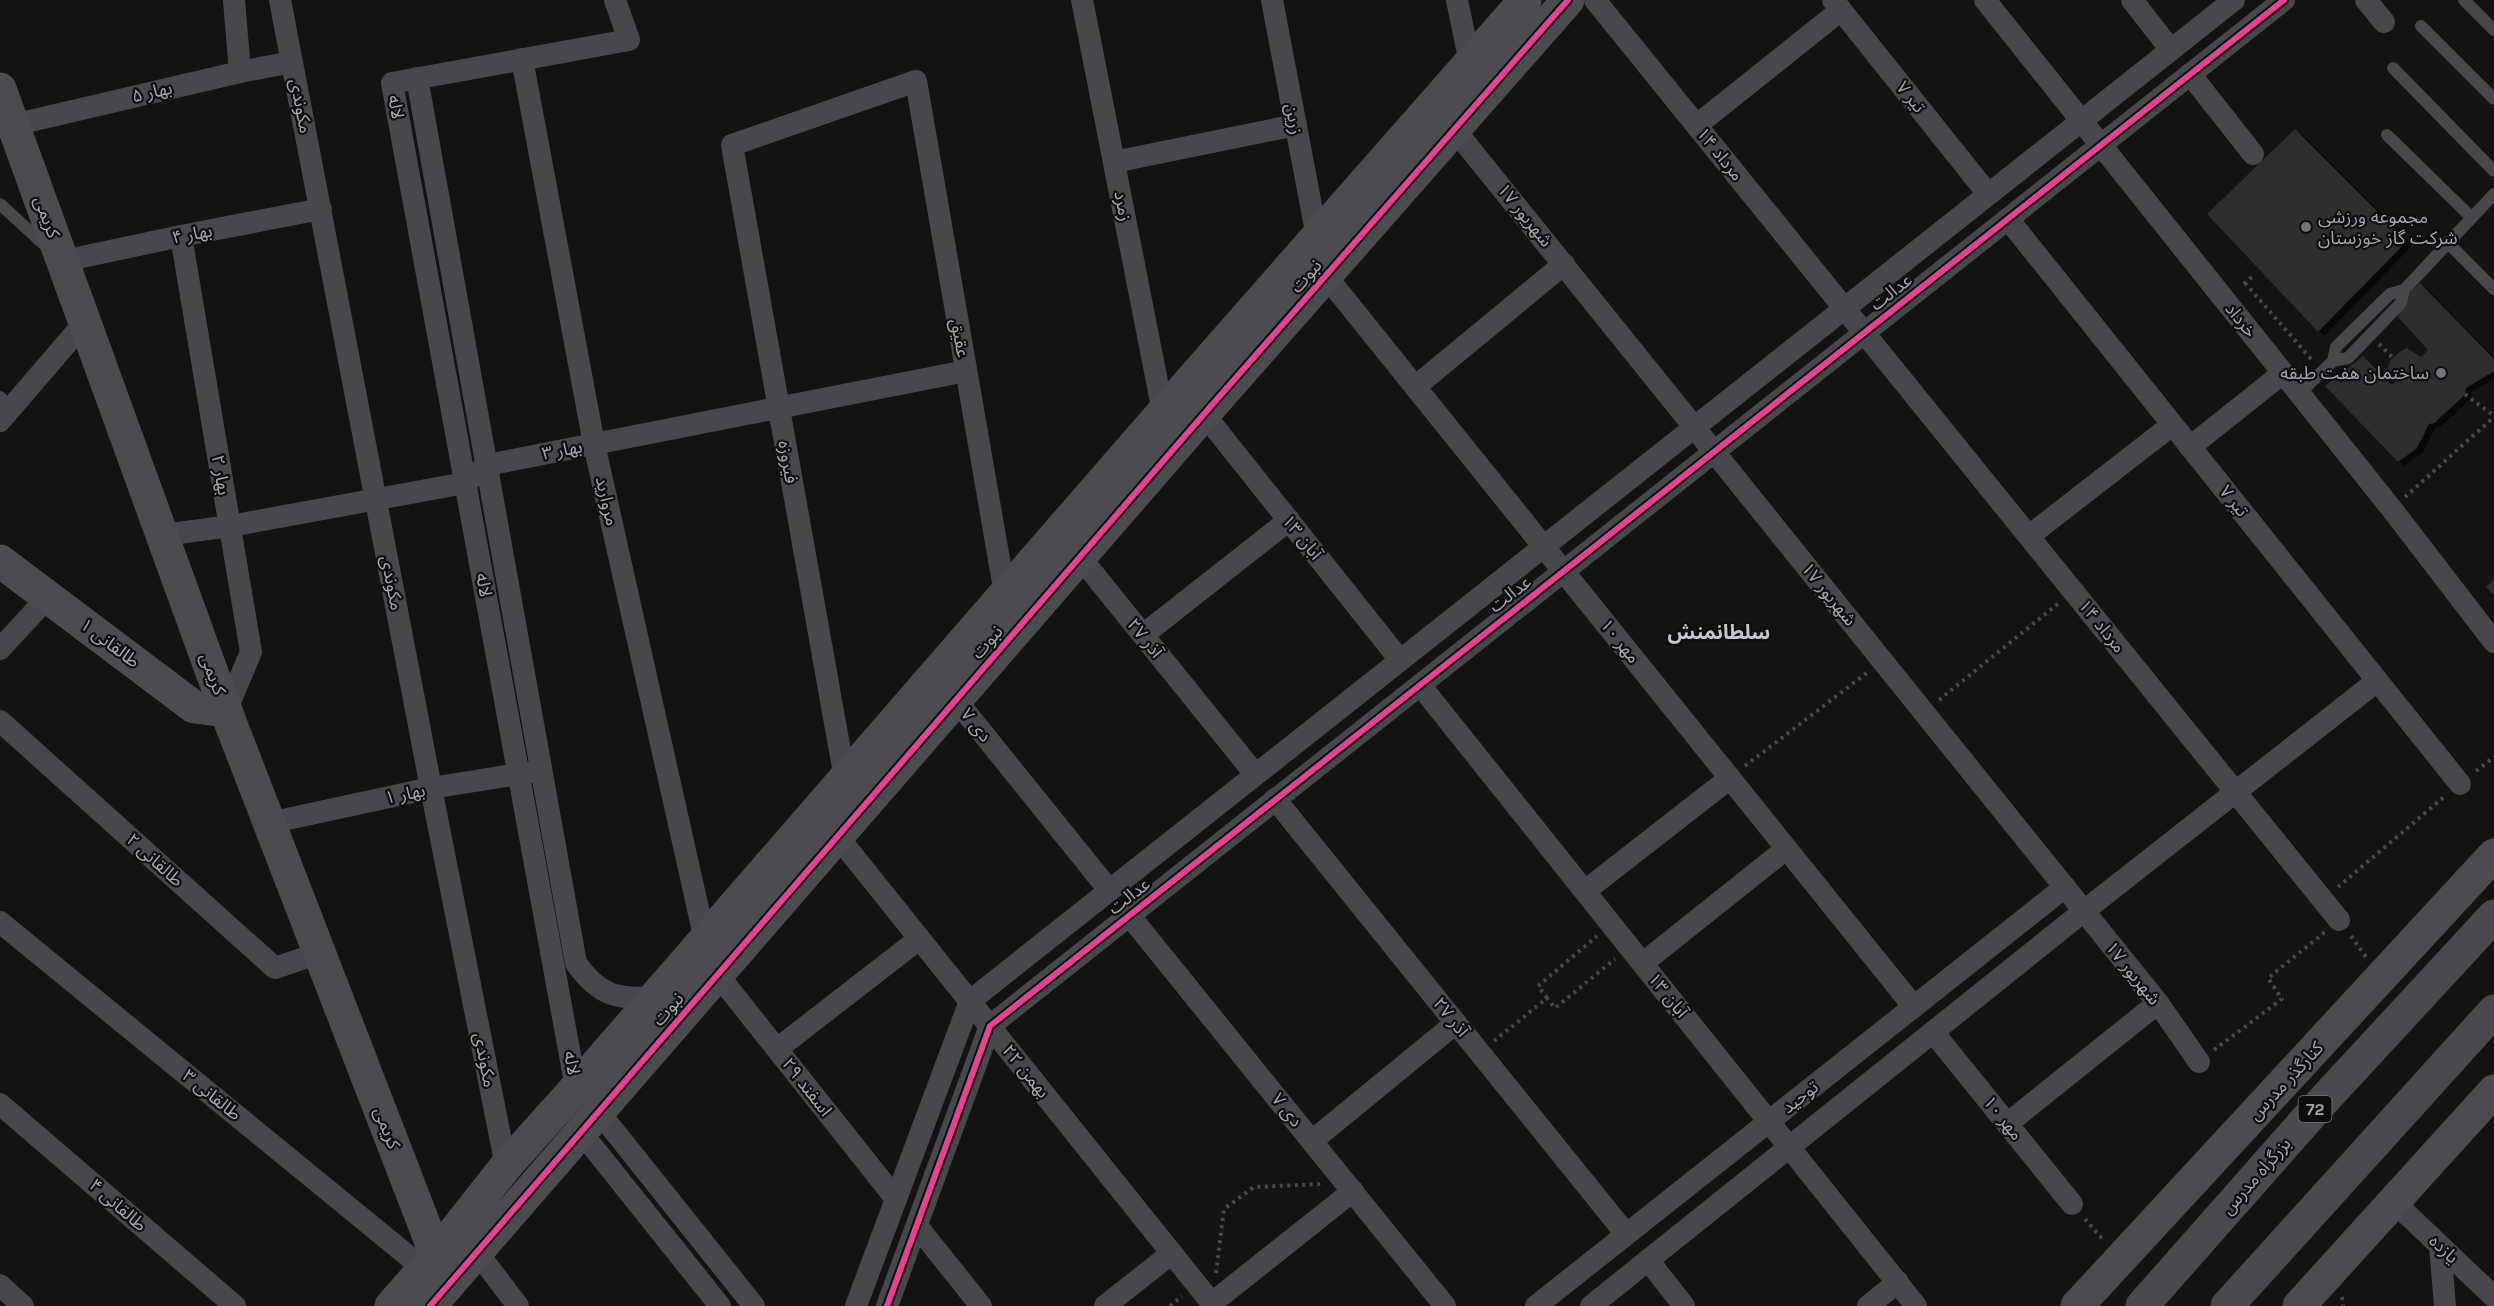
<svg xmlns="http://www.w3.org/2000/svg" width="2494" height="1306" viewBox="0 0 2494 1306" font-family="'Space Grotesk','Noto Sans Arabic',sans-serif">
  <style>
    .building { fill: #2d2d2e; filter: url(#shadow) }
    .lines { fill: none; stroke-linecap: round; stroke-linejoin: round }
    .path { stroke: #494a4d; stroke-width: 4; stroke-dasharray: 3 4.5; stroke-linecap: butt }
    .lane { stroke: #47484b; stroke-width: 12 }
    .street { stroke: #47484b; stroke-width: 22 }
    .secondary { stroke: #4b4c4f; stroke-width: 33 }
    .highway { stroke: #494a4d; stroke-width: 33 }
    .cycleway-casing { stroke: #0d0d0e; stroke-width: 10 }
    .cycleway { stroke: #ea4096; stroke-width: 6 }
    .poi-dot { fill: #71747b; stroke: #0d0d0e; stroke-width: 2 }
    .labels { text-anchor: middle; stroke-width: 4.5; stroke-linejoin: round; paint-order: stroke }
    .shield { fill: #0d0d0e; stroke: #777a82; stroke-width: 1.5 }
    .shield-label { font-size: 16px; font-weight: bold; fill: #a4a8b3 }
    .street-label { font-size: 18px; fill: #a4a8b3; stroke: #0d0d0e }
    .poi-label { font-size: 18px; fill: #a4a8b3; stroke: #0d0d0e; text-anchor: start }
    .neighbourhood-label { font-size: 20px; font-weight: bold; fill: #c5c7d0; stroke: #0d0d0e }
  </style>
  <defs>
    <filter id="shadow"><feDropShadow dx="6" dy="4" stdDeviation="0" flood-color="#0009"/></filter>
  </defs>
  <rect width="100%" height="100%" fill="#131313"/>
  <!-- building -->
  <g class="building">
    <polygon points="2295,129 2407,241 2318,332 2207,214"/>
    <polygon points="2420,283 2494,359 2494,371 2466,388 2465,394 2456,403 2434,423 2429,424 2417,448 2398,462 2325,386 2363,356 2392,385 2396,381 2388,369 2390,361 2399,352 2407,348 2421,357 2428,350 2398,317 2411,291"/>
    <polygon points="2494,579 2494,595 2486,587"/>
  </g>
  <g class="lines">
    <!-- path -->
    <g class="path">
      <polyline points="2245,283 2312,360"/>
      <polyline points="2244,284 2254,275"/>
      <polyline points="2379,344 2393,358"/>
      <polyline points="2465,394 2494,416"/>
      <polyline points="2405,497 2494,417"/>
      <polyline points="1939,700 2059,603"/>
      <polyline points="1745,766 1868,672"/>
      <polyline points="2476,771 2494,757"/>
      <polyline points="2338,887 2444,797"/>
      <polyline points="2351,936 2366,957"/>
      <polyline points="1547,998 1538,986 1597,936"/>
      <polyline points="1494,1041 1547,998 1555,1008 1615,959"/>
      <polyline points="2214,1050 2282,999 2268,978 2325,932"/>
      <polyline points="2085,1219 2104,1241"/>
      <polyline points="1216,1273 1224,1209 1254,1187 1321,1184"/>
      <polyline points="2342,1297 2343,1306"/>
      <polyline points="1170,1306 1182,1296"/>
    </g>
    <!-- lane -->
    <g class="lane">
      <polyline points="2464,0 2494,30"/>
      <polyline points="2421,26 2494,99"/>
      <polyline points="2393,68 2494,171"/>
      <polyline points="2387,135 2471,217"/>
      <polyline points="0,204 48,248"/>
      <polyline points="2447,242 2494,289"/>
      <polyline points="2404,290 2494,194"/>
      <polyline points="2299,394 2333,361 2348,358 2401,303 2404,290 2390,294 2336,347 2333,361"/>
      <polyline points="0,397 11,408"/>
    </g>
    <!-- street -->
    <g class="street">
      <polyline points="234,0 240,72"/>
      <polyline points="280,0 431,788 506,1166"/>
      <polyline points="1082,0 1163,412"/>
      <polyline points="1272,0 1317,237"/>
      <polyline points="1457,0 1470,63"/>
      <polyline points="1595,0 2339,920"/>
      <polyline points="1833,0 1988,194"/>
      <polyline points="1985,0 2391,508 2494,642"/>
      <polyline points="2132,0 2171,50"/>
      <polyline points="2366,0 2384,22"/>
      <polyline points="522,59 594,444 705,940"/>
      <polyline points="2190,74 2253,154"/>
      <path d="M 417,78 L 576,963 C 599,996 618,1000 656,997"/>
      <polyline points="1446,119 2158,1003 2199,1062"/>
      <polyline points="13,125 240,72 292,62"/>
      <polyline points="1697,125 1841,10"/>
      <polyline points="1114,162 1296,125"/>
      <polyline points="2008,219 2460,784"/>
      <polyline points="181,236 251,652 226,711"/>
      <polyline points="63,261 181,236 321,209"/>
      <polyline points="1326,276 1914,1007"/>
      <polyline points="1415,387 1564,264"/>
      <polyline points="1204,414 1400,660"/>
      <polyline points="0,421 85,322"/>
      <polyline points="2190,447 2283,373"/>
      <polyline points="164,535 230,526 465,483 487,465 966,371"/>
      <polyline points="2029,536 2172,425"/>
      <polyline points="1080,557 1255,774"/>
      <polyline points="1143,635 1289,520"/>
      <polyline points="0,649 49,596"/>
      <polyline points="1420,685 1916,1306"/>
      <polyline points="956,700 1109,890"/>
      <polyline points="0,721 275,968 319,953"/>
      <polyline points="845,779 732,145 916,81 1005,594"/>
      <polyline points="1275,799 1626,1234"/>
      <polyline points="269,823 431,788 532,772"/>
      <polyline points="838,837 1214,1306"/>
      <polyline points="1585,891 1730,778"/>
      <polyline points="1129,915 1445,1306"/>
      <polyline points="0,922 424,1269"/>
      <polyline points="1643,963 1786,849"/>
      <polyline points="718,975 896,1199"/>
      <polyline points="1933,1032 2072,1204"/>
      <polyline points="777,1049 919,939"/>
      <polyline points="576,1088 392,83 629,40 615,0"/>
      <polyline points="0,1104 235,1306"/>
      <polyline points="599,1112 754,1306"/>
      <polyline points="2007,1124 2158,1003"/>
      <polyline points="581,1132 720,1306"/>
      <polyline points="1312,1141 1456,1023"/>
      <polyline points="2393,1201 2494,1297"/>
      <polyline points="917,1226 981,1306"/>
      <polyline points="2440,1246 2445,1306"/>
      <polyline points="477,1252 518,1306"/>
      <polyline points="1648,1260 1684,1306"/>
      <polyline points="0,1285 23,1306"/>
      <polyline points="1212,1303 1353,1191"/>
      <polyline points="856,1306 970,1001 2234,0"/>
      <polyline points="887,1306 990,1026 2284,0"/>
      <polyline points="1105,1306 1172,1253"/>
      <polyline points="1536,1306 2065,887"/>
      <polyline points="1591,1306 2084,911 2377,681"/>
      <polyline points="1868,1306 1898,1282"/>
    </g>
    <!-- secondary -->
    <g class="secondary">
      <polyline points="0,89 226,711 436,1255"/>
      <polyline points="0,561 194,707 226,711"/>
      <polyline points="391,1306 436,1255 506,1166 576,1088 1163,412 1525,0"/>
      <polyline points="430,1306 1204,414 1568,0"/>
      <polyline points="2077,1306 2494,855"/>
      <polyline points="2299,1306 2494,1091"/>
    </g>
    <!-- highway -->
    <g class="highway">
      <polyline points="2142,1306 2322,1102 2494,916"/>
      <polyline points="2227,1306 2494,1011"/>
    </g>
    <!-- cycleway casing -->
    <g class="cycleway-casing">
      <g id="cycleway">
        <polyline points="430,1306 1204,414 1568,0"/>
        <polyline points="887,1306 990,1026 2284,0"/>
      </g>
    </g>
    <!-- cycleway -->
    <use href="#cycleway" class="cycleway"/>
  </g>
  <!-- markers -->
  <g class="poi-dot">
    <circle cx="2306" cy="227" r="6"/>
    <circle cx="2441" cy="373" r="6"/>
  </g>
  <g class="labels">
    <!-- shield labels -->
    <rect class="shield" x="2298.5" y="1096" width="33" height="26" rx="4.5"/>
    <g class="shield-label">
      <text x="2315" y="1115">72</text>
    </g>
    <!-- street labels -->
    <g class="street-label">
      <text transform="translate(152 92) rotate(-13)" y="6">بهار ۵</text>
      <text transform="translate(1911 97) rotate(51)" y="6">۷ تیر</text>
      <text transform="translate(301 106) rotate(79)" y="6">مکوندی</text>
      <text transform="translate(396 107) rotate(80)" y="6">لاله</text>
      <text transform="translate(1294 119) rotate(79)" y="6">زرین</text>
      <text transform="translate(1720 154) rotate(51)" y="6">۱۴ مرداد</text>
      <text transform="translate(1123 206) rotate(79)" y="6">زمرد</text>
      <text transform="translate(1525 215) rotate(51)" y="6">۱۷ شهریور</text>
      <text transform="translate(47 217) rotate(70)" y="6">کریمی</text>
      <text transform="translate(192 234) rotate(-11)" y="6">بهار ۴</text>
      <text transform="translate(1306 276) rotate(-49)" y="6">نبوت</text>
      <text transform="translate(1891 292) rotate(-38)" y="6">عدالت</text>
      <text transform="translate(2241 320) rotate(51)" y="6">خرداد</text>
      <text transform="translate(960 338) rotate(80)" y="6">عقیق</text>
      <text transform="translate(562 450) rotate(-11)" y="6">بهار ۳</text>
      <text transform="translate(788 462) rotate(80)" y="6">فیروزه</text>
      <text transform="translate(221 475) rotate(80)" y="6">بهار ۲</text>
      <text transform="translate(607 501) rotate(77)" y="6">مروارید</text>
      <text transform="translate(2234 501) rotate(51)" y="6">۷ تیر</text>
      <text transform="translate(1302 537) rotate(51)" y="6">۱۳ آبان</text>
      <text transform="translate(392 583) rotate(79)" y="6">مکوندی</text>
      <text transform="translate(484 585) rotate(80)" y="6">لاله</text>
      <text transform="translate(1510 594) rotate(-38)" y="6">عدالت</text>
      <text transform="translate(1829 594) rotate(51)" y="6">۱۷ شهریور</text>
      <text transform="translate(2102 626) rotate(51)" y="6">۱۴ مرداد</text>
      <text transform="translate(1145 638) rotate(51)" y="6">۲۷ آذر</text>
      <text transform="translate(1620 641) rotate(51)" y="6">۱۰ مهر</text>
      <text transform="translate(987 642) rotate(-49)" y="6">نبوت</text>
      <text transform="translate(110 643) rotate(37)" y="6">طالقانی ۱</text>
      <text transform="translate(213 674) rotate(70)" y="6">کریمی</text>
      <text transform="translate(976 725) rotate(51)" y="6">۷ دی</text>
      <text transform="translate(405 794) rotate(-12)" y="6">بهار ۱</text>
      <text transform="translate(155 860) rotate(42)" y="6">طالقانی ۲</text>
      <text transform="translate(1129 896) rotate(-38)" y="6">عدالت</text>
      <text transform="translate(2133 973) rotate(51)" y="6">۱۷ شهریور</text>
      <text transform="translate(1668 995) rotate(51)" y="6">۱۳ آبان</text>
      <text transform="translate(668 1009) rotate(-49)" y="6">نبوت</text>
      <text transform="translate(1451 1017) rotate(51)" y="6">۲۷ آذر</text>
      <text transform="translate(485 1060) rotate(79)" y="6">مکوندی</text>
      <text transform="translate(572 1063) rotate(80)" y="6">لاله</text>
      <text transform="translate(1026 1071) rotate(51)" y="6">۲۲ بهمن</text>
      <text transform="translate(2286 1081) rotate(-47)" y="6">کنارگذر مدرس</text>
      <text transform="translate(807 1087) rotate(52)" y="6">۲۹ اسفند</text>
      <text transform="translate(212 1095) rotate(39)" y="6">طالقانی ۳</text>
      <text transform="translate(1800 1097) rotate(-38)" y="6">توحید</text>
      <text transform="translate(1287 1110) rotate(51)" y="6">۷ دی</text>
      <text transform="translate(2003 1118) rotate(51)" y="6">۱۰ مهر</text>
      <text transform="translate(387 1128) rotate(69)" y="6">کریمی</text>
      <text transform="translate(2256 1176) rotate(-49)" y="6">بزرگراه مدرس</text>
      <text transform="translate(118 1205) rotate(41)" y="6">طالقانی ۴</text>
      <text transform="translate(2444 1249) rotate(43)" y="6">یازده</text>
    </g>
    <!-- poi labels -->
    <g class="poi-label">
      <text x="2318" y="223">مجموعه ورزشی<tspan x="2318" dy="21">شرکت گاز خوزستان</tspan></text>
      <text x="2429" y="379" text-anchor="end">ساختمان هفت طبقه</text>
    </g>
    <!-- neighbourhood labels -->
    <g class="neighbourhood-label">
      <text x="1719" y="639">سلطانمنش</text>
    </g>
  </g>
</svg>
